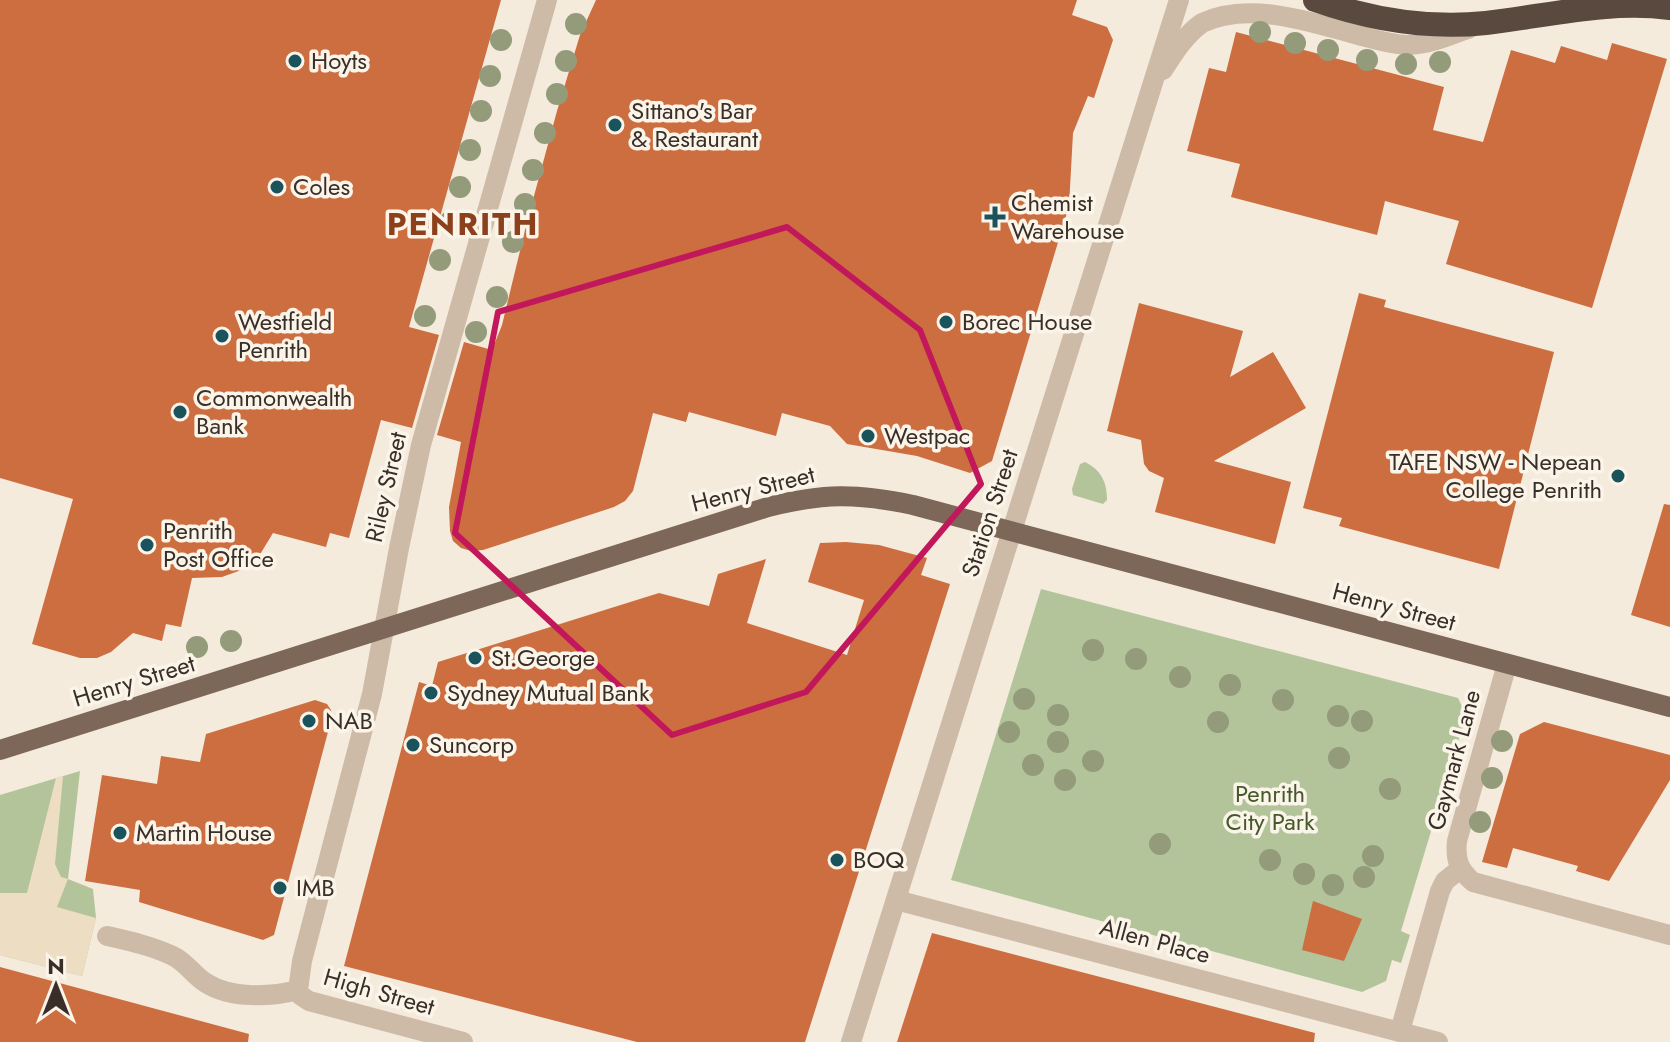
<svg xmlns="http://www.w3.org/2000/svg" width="1670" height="1042" viewBox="0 0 1670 1042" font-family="Jost,sans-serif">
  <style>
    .green { fill: #b3c49b }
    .plaza { fill: #ecddc3 }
    .building { fill: #cd6e41 }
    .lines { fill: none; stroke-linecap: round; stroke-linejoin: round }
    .minor { stroke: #cdbba7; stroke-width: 20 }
    .major { stroke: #7c6758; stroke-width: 20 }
    .highway { stroke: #5a493f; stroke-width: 24 }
    .tree { fill: #939b7a }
    .marked { fill: none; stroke: #c2185b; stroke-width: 6; stroke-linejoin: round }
    .poi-dot { fill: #1b535d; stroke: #fbf4e9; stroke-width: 3 }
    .labels { text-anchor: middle; stroke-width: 7; stroke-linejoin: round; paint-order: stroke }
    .poi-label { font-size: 24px; fill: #392f28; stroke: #fbf4e9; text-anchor: start }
    .street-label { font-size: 24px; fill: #392f28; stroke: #fbf4e9 }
    .park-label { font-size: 24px; fill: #44592a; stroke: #fbf4e9 }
    .district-label { font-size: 32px; font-weight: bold; letter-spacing: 2px; fill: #8d401c; stroke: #fbf4e9 }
  </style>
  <rect width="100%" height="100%" fill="#f4ebdc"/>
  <!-- green -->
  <g class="green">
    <path d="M 1085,462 C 1101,470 1107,482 1107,500 L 1103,504 L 1073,495 L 1072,489 L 1080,464 Z"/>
    <polygon points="1041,589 1458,698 1466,715 1401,931 1410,935 1401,963 1392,960 1386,981 1362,992 951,880"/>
    <polygon points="80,771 68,879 93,889 96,918 82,976 0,955 0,795"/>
  </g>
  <!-- plaza -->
  <polygon class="plaza" points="63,776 55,864 61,877 68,879 57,907 96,918 82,976 0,955 0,893 27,893 56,778"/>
  <!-- building -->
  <g class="building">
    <polygon points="0,0 501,0 409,327 439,335 412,428 381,420 349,538 330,533 326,547 273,533 256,561 244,569 222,577 192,578 181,627 166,624 162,641 133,633 111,652 97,658 80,658 32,644 73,499 0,478"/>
    <polygon points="596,0 1077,0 1072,15 1107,27 1113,40 1094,98 1088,96 1073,133 1069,206 992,461 970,473 917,456 847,444 830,426 782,413 776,436 689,412 686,422 653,413 633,491 625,501 614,507 483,550 471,551 461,548 453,541 450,531 449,507 461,442 437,435 464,342 492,350 502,325 528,218 557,111 580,35"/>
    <polygon points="1236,32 1444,87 1433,130 1483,142 1511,50 1555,63 1561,46 1607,60 1612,43 1667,59 1592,308 1446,264 1459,221 1385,201 1377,235 1231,197 1240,164 1187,151 1209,68 1226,72"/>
    <polygon points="1359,293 1386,300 1384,307 1554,352 1499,569 1339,526 1342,518 1303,508"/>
    <polygon points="1139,303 1243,331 1230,377 1273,352 1306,408 1214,461 1291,482 1275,544 1155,512 1164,478 1149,471 1144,464 1141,440 1107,431"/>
    <polygon points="1664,504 1670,505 1670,627 1631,615"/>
    <polygon points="846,542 879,545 927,558 921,575 950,584 805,1042 637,1042 344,966 419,682 432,686 438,662 659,593 709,606 718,574 766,559 747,623 847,655 864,600 808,582 820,543"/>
    <polygon points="315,700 327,704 331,710 332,717 274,935 263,940 139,902 140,890 85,881 102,775 157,784 161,756 200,762 206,734"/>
    <polygon points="1544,722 1670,755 1670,780 1609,881 1576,871 1578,866 1513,848 1507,868 1482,862 1520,734"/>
    <polygon points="1313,901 1362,919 1344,961 1302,950"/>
    <polygon points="932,933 1315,1033 1314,1042 897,1042"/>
    <polygon points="0,967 249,1034 248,1042 0,1042"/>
  </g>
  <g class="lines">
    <!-- minor -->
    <g class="minor">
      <path d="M 1163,70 C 1174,53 1185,35 1202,23 C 1250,0 1313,23 1362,36 C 1378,40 1394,45 1410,45 C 1431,44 1451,35 1470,28"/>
      <path d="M 1507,664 L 1457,841 C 1455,860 1459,870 1473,882 L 1670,935"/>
      <polyline points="896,900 1438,1042"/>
      <path d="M 107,936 C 129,941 152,946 173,956 C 186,962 194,976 206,983 C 231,999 271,997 298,990"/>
      <polyline points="298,990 302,961 372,694 399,548 421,445 547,0"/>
      <polyline points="298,990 300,995 309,1001 463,1042"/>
      <polyline points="1400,1031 1440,891 1445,881 1460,869"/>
      <polyline points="851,1042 1179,0"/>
    </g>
    <!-- major -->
    <path class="major" d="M 0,750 L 768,507 C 824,493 856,493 913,505 L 1670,707"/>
    <!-- highway -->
    <path class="highway" d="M 1315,0 C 1369,19 1429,29 1486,23 C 1547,16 1608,0 1670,8"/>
  </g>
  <!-- trees -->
  <g class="tree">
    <circle cx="576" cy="24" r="11"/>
    <circle cx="1260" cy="32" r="11"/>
    <circle cx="501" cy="40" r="11"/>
    <circle cx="1295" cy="43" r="11"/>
    <circle cx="1328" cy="50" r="11"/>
    <circle cx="1367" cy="60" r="11"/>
    <circle cx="566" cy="61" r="11"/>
    <circle cx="1440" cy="62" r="11"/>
    <circle cx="1406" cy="64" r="11"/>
    <circle cx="490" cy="76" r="11"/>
    <circle cx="557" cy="94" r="11"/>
    <circle cx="481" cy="111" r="11"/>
    <circle cx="545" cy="133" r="11"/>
    <circle cx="470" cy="150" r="11"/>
    <circle cx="533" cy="170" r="11"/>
    <circle cx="460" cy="187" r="11"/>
    <circle cx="525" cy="204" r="11"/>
    <circle cx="450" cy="222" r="11"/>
    <circle cx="513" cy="242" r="11"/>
    <circle cx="440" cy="260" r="11"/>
    <circle cx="497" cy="297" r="11"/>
    <circle cx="425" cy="316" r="11"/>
    <circle cx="476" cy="332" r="11"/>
    <circle cx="231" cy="641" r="11"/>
    <circle cx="197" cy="647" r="11"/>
    <circle cx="1093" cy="650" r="11"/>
    <circle cx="1136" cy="659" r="11"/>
    <circle cx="1180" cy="677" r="11"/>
    <circle cx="1230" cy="685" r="11"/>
    <circle cx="1024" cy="699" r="11"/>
    <circle cx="1283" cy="700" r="11"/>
    <circle cx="1058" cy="715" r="11"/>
    <circle cx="1338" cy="716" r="11"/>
    <circle cx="1362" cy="721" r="11"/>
    <circle cx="1218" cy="722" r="11"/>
    <circle cx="1009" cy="732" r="11"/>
    <circle cx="1502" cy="741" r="11"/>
    <circle cx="1058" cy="742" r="11"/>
    <circle cx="1339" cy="758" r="11"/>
    <circle cx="1093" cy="761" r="11"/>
    <circle cx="1033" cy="765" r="11"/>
    <circle cx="1492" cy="778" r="11"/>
    <circle cx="1065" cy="780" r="11"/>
    <circle cx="1390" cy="789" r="11"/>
    <circle cx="1480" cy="822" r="11"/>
    <circle cx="1160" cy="844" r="11"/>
    <circle cx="1373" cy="856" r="11"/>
    <circle cx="1270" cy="860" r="11"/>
    <circle cx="1304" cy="874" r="11"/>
    <circle cx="1364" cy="877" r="11"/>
    <circle cx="1333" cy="885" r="11"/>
  </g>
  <!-- marked area -->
  <path class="marked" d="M 787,227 L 920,330 L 981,484 L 806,692 L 672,735 L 455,533 L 498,312 Z"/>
  <!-- markers -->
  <g class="poi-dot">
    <circle cx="295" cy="61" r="8"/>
    <circle cx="615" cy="125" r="8"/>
    <circle cx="277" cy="187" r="8"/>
    <path d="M991 205h8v8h8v8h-8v8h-8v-8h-8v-8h8z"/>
    <circle cx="946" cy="322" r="8"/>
    <circle cx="222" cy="336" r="8"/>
    <circle cx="180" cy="412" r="8"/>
    <circle cx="868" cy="436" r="8"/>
    <circle cx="1618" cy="476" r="8"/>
    <circle cx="147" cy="545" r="8"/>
    <circle cx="475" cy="658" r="8"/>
    <circle cx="431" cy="693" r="8"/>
    <circle cx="309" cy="721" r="8"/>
    <circle cx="413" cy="745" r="8"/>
    <circle cx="120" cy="833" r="8"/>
    <circle cx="837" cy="860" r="8"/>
    <circle cx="280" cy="888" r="8"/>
  </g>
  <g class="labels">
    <!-- poi labels -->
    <g class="poi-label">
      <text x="311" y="69">Hoyts</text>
      <text x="631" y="119">Sittano's Bar<tspan x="631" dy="28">&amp; Restaurant</tspan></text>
      <text x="293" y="195">Coles</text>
      <text x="1011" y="211">Chemist<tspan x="1011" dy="28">Warehouse</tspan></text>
      <text x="238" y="330">Westfield<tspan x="238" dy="28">Penrith</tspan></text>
      <text x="962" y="330">Borec House</text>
      <text x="196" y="406">Commonwealth<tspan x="196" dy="28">Bank</tspan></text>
      <text x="884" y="444">Westpac</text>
      <text x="1602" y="470" text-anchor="end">TAFE NSW - Nepean<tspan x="1602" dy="28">College Penrith</tspan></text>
      <text x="163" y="539">Penrith<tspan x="163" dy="28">Post Office</tspan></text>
      <text x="491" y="666">St.George</text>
      <text x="447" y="701">Sydney Mutual Bank</text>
      <text x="325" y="729">NAB</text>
      <text x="429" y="753">Suncorp</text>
      <text x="136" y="841">Martin House</text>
      <text x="853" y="868">BOQ</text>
      <text x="296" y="896">IMB</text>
    </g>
    <!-- street labels -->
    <g class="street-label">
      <text transform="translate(386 487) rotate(-77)" y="8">Riley Street</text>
      <text transform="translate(753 489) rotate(-14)" y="8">Henry Street</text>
      <text transform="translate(990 513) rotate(-72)" y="8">Station Street</text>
      <text transform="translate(1394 607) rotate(15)" y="8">Henry Street</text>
      <text transform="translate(134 681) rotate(-17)" y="8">Henry Street</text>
      <text transform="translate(1454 760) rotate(-75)" y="8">Gaymark Lane</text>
      <text transform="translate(1155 941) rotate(15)" y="8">Allen Place</text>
      <text transform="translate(379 992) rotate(16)" y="8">High Street</text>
    </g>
    <!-- park labels -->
    <g class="park-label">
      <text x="1270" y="802">Penrith<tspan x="1270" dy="28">City Park</tspan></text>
    </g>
    <!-- district labels -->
    <g class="district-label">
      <text x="463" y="235">PENRITH</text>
    </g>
  </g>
  <!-- north arrow -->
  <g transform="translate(56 986)" stroke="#fbf4e9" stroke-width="6" paint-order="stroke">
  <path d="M0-6L14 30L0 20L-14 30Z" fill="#392f28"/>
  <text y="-12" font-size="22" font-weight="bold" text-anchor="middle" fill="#392f28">N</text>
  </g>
</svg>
